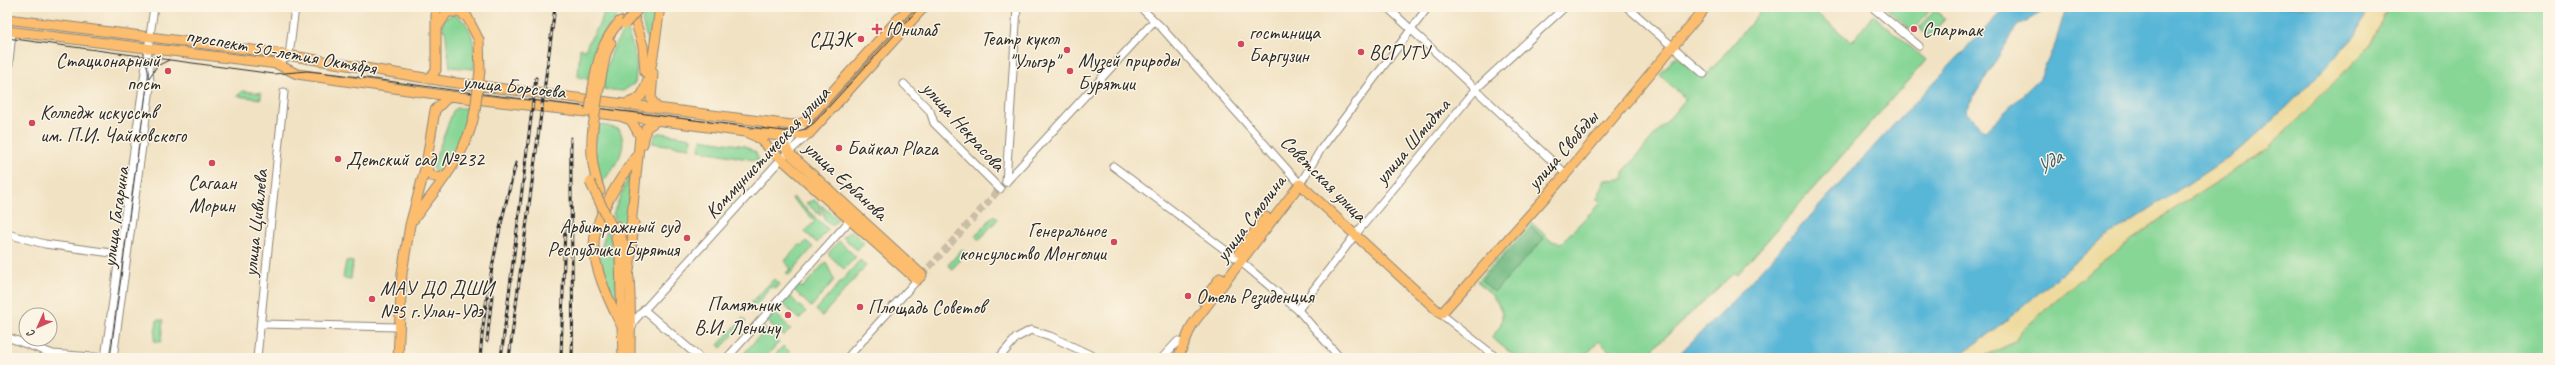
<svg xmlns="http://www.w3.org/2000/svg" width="2555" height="365" viewBox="0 0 2555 365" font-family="Caveat,sans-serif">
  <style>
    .green { fill: #87d696; stroke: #598060 }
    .forest { fill: #6db77f; stroke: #4c7155 }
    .sand { fill: #eeda9e; stroke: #8c8264 }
    .water { fill: #59b6d7; stroke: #427081 }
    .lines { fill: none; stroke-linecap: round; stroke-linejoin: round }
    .minor-tunnel { stroke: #c9bda5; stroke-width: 7; stroke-dasharray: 7 3.5; stroke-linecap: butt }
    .minor-casing { stroke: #8e8677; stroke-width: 9 }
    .major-casing { stroke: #8e8677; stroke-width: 11 }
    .minor { stroke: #fff; stroke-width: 7 }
    .major { stroke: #fcbd6e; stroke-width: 9 }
    .tram { stroke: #2b2b2b; stroke-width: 1 }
    .rail-casing { stroke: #2b2b2b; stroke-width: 3 }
    .rail { stroke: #fcf5e5; stroke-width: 1.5; stroke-dasharray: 4.5; stroke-linecap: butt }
    .major-bridge-casing { stroke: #8e8677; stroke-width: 11; stroke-linecap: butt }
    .major-bridge { stroke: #fcbd6e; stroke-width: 9 }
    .poi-dot { fill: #d1495b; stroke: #fcf5e5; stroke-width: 1.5 }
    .labels { text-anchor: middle; stroke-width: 3; stroke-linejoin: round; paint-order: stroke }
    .poi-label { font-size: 20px; fill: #2b2b2b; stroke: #fcf5e5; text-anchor: start }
    .street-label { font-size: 20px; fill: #2b2b2b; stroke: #fcf5e5 }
    .water-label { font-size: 21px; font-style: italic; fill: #3b5c67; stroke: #fcf5e5 }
  </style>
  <rect width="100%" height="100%" fill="#fcf5e5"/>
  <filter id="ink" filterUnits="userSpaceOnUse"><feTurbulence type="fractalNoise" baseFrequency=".025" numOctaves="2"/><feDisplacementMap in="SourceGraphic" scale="8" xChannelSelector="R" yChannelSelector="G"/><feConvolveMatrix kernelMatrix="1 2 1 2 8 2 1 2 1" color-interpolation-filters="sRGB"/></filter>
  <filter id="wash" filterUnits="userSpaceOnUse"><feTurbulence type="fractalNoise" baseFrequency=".012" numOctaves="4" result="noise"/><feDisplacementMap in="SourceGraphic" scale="16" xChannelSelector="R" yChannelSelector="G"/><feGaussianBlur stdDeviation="0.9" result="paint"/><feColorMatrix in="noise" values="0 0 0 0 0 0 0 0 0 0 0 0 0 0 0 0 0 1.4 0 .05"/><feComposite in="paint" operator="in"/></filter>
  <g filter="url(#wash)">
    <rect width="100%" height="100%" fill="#f1e2c3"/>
    <!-- green -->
    <g class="green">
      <path d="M 605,7 L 623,7 L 601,38 L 591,80 L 578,77 L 580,48 L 585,51 C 591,33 602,27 605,7 Z"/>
      <polygon points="646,7 658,7 652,58 642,21"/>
      <path d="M 1765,7 L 1808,7 L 1852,42 L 1873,15 L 1926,60 L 1737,275 L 1734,273 L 1643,358 L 1616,358 L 1599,341 L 1583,358 L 1517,358 L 1491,337 C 1515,316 1495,297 1477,281 L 1532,223 L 1551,241 L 1561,243 L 1601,202 L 1597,199 L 1605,180 L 1623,179 L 1625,170 L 1686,99 L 1660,75 L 1676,56 L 1703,79 Z"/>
      <polygon points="1885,7 1933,7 1912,31"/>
      <polygon points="2388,7 2548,7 2548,358 1981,358 2015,342 2020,332 2096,266 2171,211 2267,150"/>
      <polygon points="1935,10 1945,19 1929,37 1919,28"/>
      <path d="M 453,14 C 475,23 475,48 474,69 L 450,67 L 445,30 L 442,30 L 444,19 Z"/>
      <path d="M 627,26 L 637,65 L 635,83 L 623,91 L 603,89 C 606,64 612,46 627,26 Z"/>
      <polygon points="243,91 261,93 261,99 237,96"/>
      <path d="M 456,108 L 468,108 C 466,124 454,168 436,172 L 433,170 L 433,165 L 453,111 Z"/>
      <path d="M 599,124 L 619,129 C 631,151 612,168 600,186 L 595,146 Z"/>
      <polygon points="660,133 691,138 690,148 652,143 656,134"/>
      <polygon points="701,139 745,146 756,153 759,161 699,150"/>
      <polygon points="630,172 629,220 623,227 617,224 613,214"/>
      <polygon points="793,197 828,229 817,243 805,232 815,221 792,199"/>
      <polygon points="814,200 819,204 821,216 806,203"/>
      <polygon points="821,205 838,219 832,226 825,220"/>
      <polygon points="994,215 998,219 979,240 975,236"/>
      <polygon points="608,227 615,258 617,302 614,303 599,254"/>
      <polygon points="851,230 864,243 857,250 843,237"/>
      <polygon points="806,241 813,247 789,275 786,273 791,268 784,262 800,244 802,246"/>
      <polygon points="839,241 856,257 844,269 828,254"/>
      <polygon points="962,249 967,253 952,269 948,265"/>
      <polygon points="860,260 866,266 822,316 816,310"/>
      <polygon points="346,261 353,262 351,279 343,278"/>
      <polygon points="826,262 834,280 811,307 794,290 798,285 802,288"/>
      <polygon points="774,279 780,284 776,289 772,286 755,306 751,303"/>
      <polygon points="789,295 806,312 799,319 784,305 776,314 791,329 784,336 767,321"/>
      <polygon points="743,318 746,321 721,348 718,345"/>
      <polygon points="157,320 163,320 161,342 154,341"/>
      <polygon points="763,327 779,342 765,358 735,358 737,355 741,357 762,333 759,331"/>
      <polygon points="783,346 791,353 786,358 772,358"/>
    </g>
    <!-- forest -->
    <polygon class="forest" points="1532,227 1544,239 1494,292 1481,280"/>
    <!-- sand -->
    <polygon class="sand" points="2368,7 2388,7 2369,47 2267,150 2171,211 2096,266 2020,332 2015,342 1980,358 1955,358 1998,327 2101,241 2242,148 2291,103 2356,35"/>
    <!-- water -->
    <polygon class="water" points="2006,7 2051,7 2017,26 1965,111 1985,131 2040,78 2055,44 2065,11 2053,7 2368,7 2356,35 2291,103 2242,148 2101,241 1998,327 1955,358 1675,358 1728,306 1898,120"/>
  </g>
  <g filter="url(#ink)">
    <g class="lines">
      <!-- minor-tunnel -->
      <polyline class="minor-tunnel" points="922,275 1006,182"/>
      <!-- minor casing -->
      <g class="minor-casing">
        <g id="minor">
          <polyline points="1140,7 1161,27 1300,184 1321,149 1428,7"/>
          <polyline points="1387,7 1566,174"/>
          <polyline points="1627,7 1704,74"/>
          <polyline points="1872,7 1919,46"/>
          <polyline points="277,64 289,56 295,7"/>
          <polyline points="7,81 12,32"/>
          <polyline points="904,84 930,111 934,123 1000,189"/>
          <polyline points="784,148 805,122"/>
          <polyline points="1113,166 1240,261 1298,310 1340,358"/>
          <polyline points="1006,182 1154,21"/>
          <polyline points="1006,182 1017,7"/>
          <polyline points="7,234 45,244 119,254"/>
          <polyline points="644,310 700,358"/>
          <polyline points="1298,310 1355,235 1477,88 1565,7"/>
          <polyline points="1441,314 1497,358"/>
          <polyline points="261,324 398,327"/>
          <polyline points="632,328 634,321 782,158 809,134"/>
          <polyline points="7,337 53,354 105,358"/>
          <polyline points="105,358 154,7"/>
          <polyline points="113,358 150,88 149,64"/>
          <polyline points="257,358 284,92"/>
          <polyline points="727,358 851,219"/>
          <polyline points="847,358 917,280"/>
          <polyline points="999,358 1016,338 1031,330 1050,336 1097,358"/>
          <polyline points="1162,358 1178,341"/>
        </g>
      </g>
      <!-- major casing -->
      <g class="major-casing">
        <g id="major">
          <polyline points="462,7 479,40 480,71"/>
          <polyline points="631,7 643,46 645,72"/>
          <polyline points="7,19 269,52 449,82 792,125 805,122 909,7"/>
          <polyline points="437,28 447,12 459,12 468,18"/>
          <polyline points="7,31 277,64 297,74 449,96 620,116 631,120 640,136 631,226 625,231 617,227"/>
          <polyline points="653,73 651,99 657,108"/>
          <polyline points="429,79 436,70 436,7"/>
          <path d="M 593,88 C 597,61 602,41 620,21"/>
          <polyline points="599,88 606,53 611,43"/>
          <path d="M 628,103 C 634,101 640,99 643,93 C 653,71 656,32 660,7"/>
          <polyline points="626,116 745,132 757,137 917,280 922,275 789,153 780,136 764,122"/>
          <path d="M 593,127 C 590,151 592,169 600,191"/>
          <polyline points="752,133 780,136 809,134 924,7"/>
          <polyline points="643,144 646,128 656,121"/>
          <polyline points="426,165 431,176 440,178 445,175"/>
          <path d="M 414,219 C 440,183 467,155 475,111"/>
          <path d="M 617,226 C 634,268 630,313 630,358"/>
          <polyline points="616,237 620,257 623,358"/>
          <polyline points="1239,253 1266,217"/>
          <polyline points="629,271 634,223"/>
          <polyline points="1203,301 1220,278"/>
          <path d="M 620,323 C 609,300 594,270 594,245 C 594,218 621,177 637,155"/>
          <polyline points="398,358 402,273 410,225 426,165 435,110 449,96"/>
          <polyline points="1178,358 1192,325 1300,184 1441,314 1566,174 1706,7"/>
        </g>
      </g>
      <!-- minor -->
      <use href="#minor" class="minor"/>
      <!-- major -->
      <use href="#major" class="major"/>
      <!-- tram -->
      <g class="tram">
        <polyline points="7,38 274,74 307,71 337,74 467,92 792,132 805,129 814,123 920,7"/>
        <polyline points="149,78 157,66 169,60"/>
        <path d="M 110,358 L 148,79 C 149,69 147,61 139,55"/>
      </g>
      <!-- rail casing -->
      <g class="rail-casing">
        <g id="rail">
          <path d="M 571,138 C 570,212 574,285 572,358"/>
          <polyline points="487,341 492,295"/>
          <path d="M 480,358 C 485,291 499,228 516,163"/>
          <polyline points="501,358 536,78"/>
          <polyline points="509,358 555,7"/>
          <polyline points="561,358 565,224"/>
        </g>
      </g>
      <!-- rail -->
      <use href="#rail" class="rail"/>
      <!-- major-bridge casing -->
      <g class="major-bridge-casing">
        <g id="major-bridge">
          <polyline points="625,24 640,7"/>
          <polyline points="590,110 593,88"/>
          <polyline points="475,111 480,71"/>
          <polyline points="593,127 599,88"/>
          <polyline points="590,182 611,225"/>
        </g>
      </g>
      <!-- major-bridge -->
      <use href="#major-bridge" class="major-bridge"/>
    </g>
  </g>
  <!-- markers -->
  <g class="poi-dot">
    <path d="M875 23h4v4h4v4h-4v4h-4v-4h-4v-4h4z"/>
    <circle cx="1914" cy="29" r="4"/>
    <circle cx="861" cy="39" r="4"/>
    <circle cx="1241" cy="44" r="4"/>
    <circle cx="1067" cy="50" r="4"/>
    <circle cx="1361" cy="52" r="4"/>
    <circle cx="168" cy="71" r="4"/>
    <circle cx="1070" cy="71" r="4"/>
    <circle cx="32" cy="123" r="4"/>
    <circle cx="839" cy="148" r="4"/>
    <circle cx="338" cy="159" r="4"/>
    <circle cx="212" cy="163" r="4"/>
    <circle cx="687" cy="238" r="4"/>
    <circle cx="1114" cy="242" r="4"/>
    <circle cx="1188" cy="296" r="4"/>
    <circle cx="372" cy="299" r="4"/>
    <circle cx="860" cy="307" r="4"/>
    <circle cx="788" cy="315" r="4"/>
  </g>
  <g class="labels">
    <!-- poi labels -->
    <g class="poi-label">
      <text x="886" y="36">Юнилаб</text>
      <text x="1922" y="36">Спартак</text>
      <text x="1249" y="39">гостиница<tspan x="1249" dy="23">Баргузин</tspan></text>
      <text x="1059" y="45" text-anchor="end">Театр кукол<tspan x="1059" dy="23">"Ульгэр"</tspan></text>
      <text x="853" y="46" text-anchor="end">СДЭК</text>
      <text x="1369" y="59">ВСГУТУ</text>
      <text x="160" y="67" text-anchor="end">Стационарный<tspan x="160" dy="23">пост</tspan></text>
      <text x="1078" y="67">Музей природы<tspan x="1078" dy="23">Бурятии</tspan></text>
      <text x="40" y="119">Колледж искусств<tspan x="40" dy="23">им. П.И. Чайковского</tspan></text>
      <text x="847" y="155">Байкал Plaza</text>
      <text x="346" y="166">Детский сад №232</text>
      <text x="212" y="189" text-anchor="middle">Сагаан<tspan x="212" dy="23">Морин</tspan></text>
      <text x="679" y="233" text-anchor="end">Арбитражный суд<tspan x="679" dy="23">Республики Бурятия</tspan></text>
      <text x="1106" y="237" text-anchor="end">Генеральное<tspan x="1106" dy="23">консульство Монголии</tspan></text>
      <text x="380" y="295">МАУ ДО ДШИ<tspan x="380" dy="23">№5 г.Улан-Удэ</tspan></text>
      <text x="1196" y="303">Отель Резиденция</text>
      <text x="780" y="311" text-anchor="end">Памятник<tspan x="780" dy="23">В.И. Ленину</tspan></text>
      <text x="868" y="314">Площадь Советов</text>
    </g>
    <!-- street labels -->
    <g class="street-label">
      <text transform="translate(281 51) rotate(10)" y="7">проспект 50-летия Октября</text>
      <text transform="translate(514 86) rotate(6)" y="7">улица Борсоева</text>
      <text transform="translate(964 126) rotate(48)" y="7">улица Некрасова</text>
      <text transform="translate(1412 141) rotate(-50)" y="7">улица Шмидта</text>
      <text transform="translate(1562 150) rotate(-49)" y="7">улица Свободы</text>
      <text transform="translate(767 152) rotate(-47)" y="7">Коммунистическая улица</text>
      <text transform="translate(1324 178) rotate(45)" y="7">Советская улица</text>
      <text transform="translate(846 180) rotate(43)" y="7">улица Ербанова</text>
      <text transform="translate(115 217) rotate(-82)" y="7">улица Гагарина</text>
      <text transform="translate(1250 218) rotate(-53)" y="7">улица Смолина</text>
      <text transform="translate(255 223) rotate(-84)" y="7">улица Цивилева</text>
    </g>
    <!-- water labels -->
    <g class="water-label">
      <text transform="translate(2049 162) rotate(-34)" y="7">Уда</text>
    </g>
  </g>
  <!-- margin -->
  <rect width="2555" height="365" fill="none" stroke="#fcf5e5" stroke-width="24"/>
  <!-- north arrow -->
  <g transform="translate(38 327) rotate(225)"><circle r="19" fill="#fcf5e5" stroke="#a8a49b"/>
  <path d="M0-3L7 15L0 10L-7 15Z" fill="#d1495b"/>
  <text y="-6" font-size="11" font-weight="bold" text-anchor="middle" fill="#2b2b2b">С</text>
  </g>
</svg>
